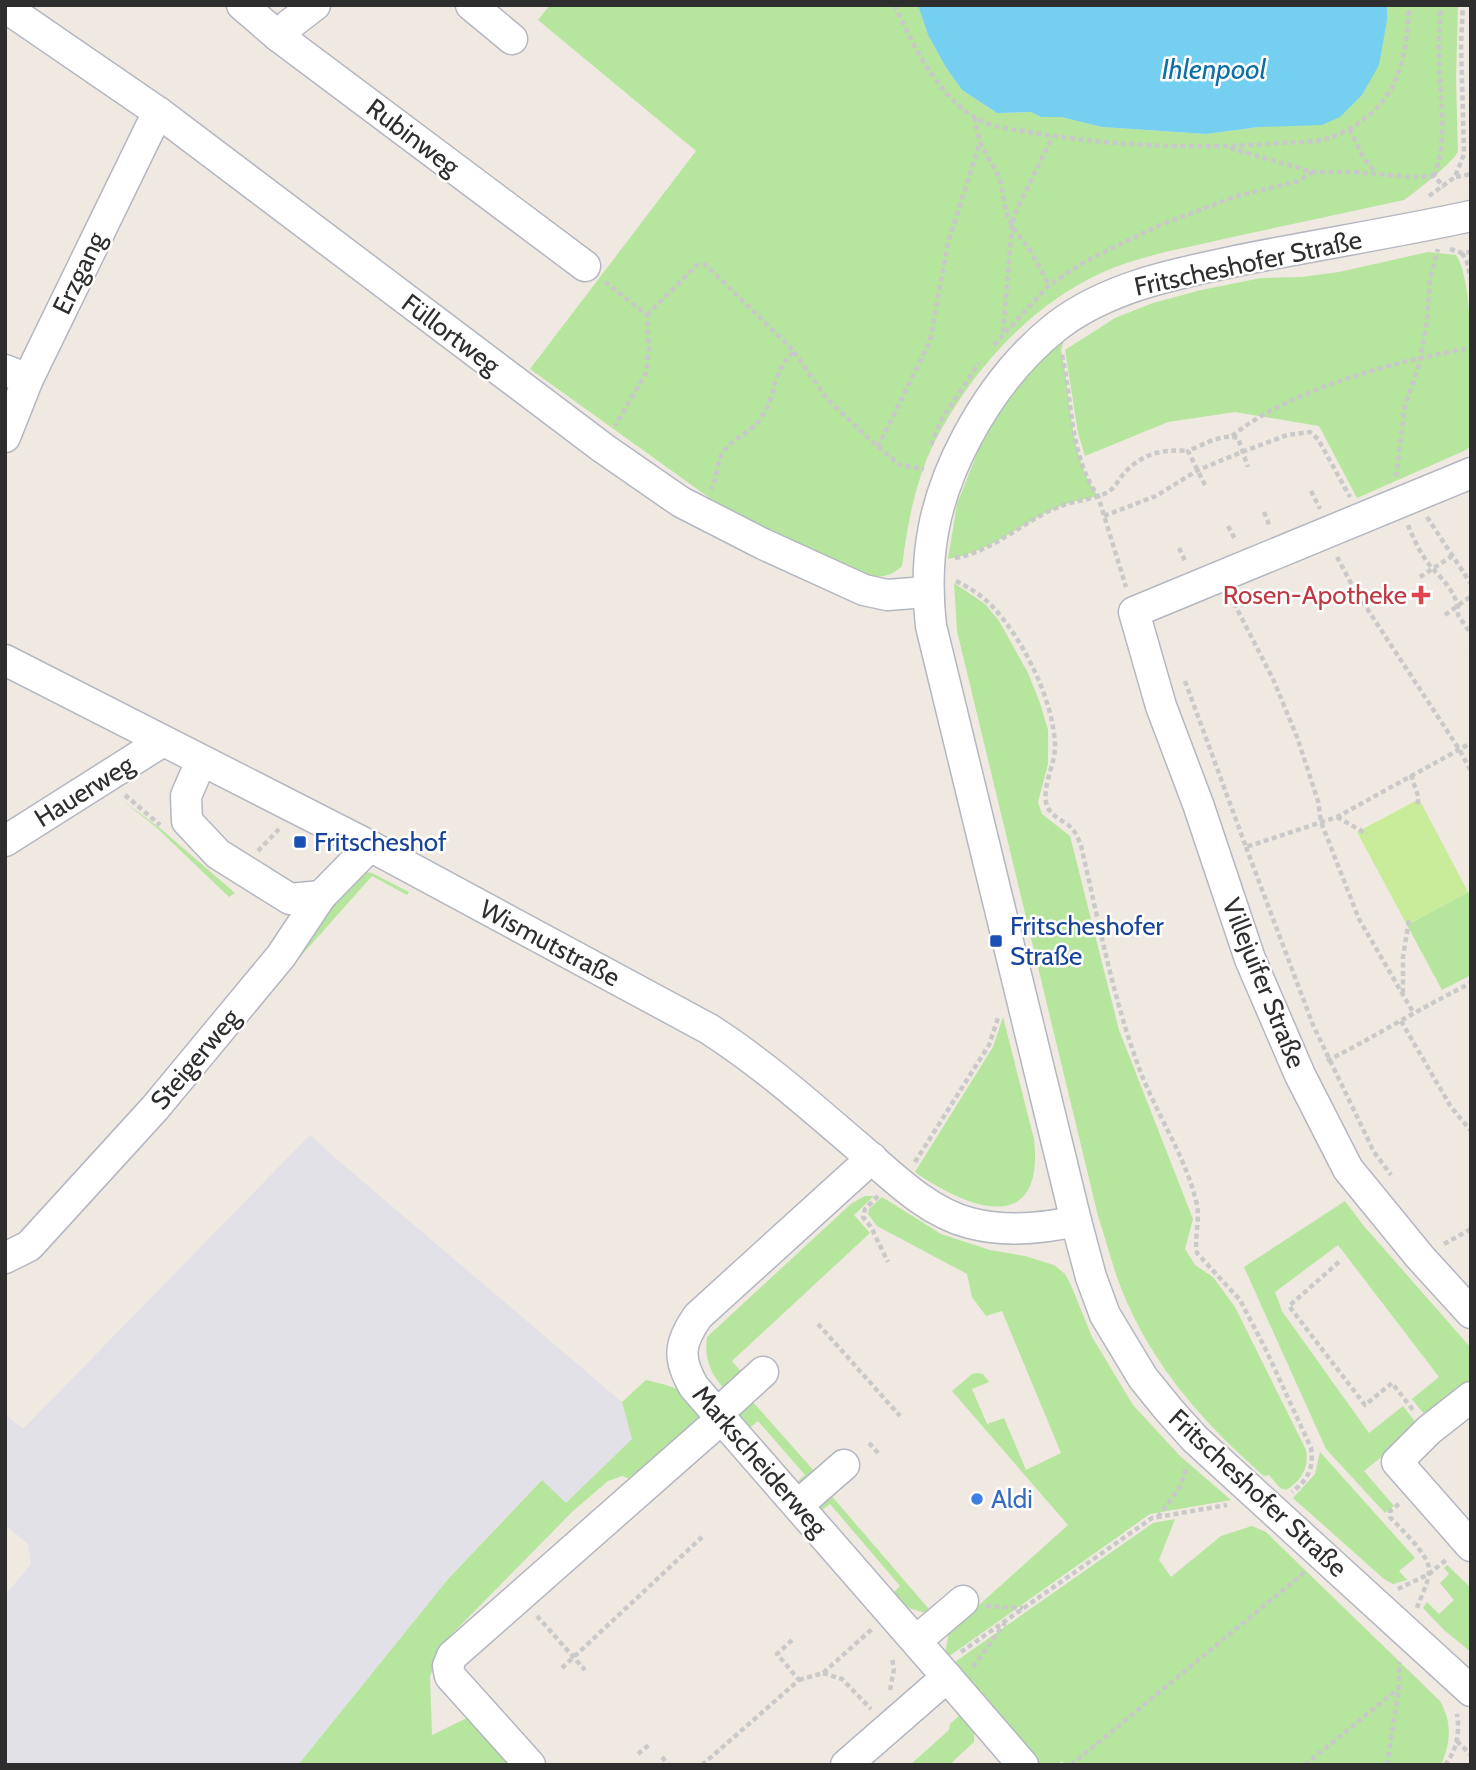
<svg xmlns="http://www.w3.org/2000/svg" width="1476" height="1770" viewBox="0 0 1476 1770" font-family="Cabin,sans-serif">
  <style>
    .industrial { fill: #e3e1e8 }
    .green { fill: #b6e59e }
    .pitch { fill: #c9ec9a }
    .water { fill: #75cff0 }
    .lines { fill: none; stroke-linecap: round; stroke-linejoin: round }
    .minor-casing { stroke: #b4b7c1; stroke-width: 33 }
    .path { stroke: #c9c9c9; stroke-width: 4.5; stroke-dasharray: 5 3.5; stroke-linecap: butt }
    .minor { stroke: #fff; stroke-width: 30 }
    .health-dot { fill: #e0444e; stroke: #fff; stroke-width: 2.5 }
    .transit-dot { fill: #1a4fb4; stroke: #fff; stroke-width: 2.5 }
    .shop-dot { fill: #3f7fe0; stroke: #fff; stroke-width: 2.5 }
    .labels { text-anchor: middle; stroke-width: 5; stroke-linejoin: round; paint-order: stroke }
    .street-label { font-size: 26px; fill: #2e2e2e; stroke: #fff }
    .health-label { font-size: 26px; fill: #be3a42; stroke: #fff; text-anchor: end }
    .transit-label { font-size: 26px; fill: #164399; stroke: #fff; text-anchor: start }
    .shop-label { font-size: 26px; fill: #366cbe; stroke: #fff; text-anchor: start }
    .water-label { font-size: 28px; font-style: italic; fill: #0d6fa3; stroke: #fff }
  </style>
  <rect width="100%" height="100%" fill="#efe9e1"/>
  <!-- industrial -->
  <polygon class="industrial" points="310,1135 340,1162 622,1402 632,1439 566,1504 541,1480 449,1578 298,1765 5,1765 5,1595 31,1564 28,1544 5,1525 5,1414 23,1429"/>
  <!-- green -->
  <g class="green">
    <path d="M 550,5 L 918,5 L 928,35 L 945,66 L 962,90 L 997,113 L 1031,112 L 1041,117 L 1061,117 L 1102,127 L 1206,134 L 1259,127 L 1387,20 L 1387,5 L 1458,5 L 1456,80 L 1458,152 C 1449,166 1418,190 1404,200 C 1345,213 1287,225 1228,238 C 1185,248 1141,255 1101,273 C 1032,305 977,365 941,430 C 917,471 908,520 902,566 C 890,578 878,578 862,574 L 767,531 L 718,504 L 530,369 L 696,151 L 538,20 Z"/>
    <path d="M 1428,252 L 1456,255 C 1476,283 1471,405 1471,445 L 1466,450 L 1357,498 L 1319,426 L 1235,412 L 1168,422 L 1085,456 L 1078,433 L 1065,350 L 1115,318 L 1153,303 L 1201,290 L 1261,278 L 1302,277 L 1339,272 Z"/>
    <path d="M 1065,337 L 1061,350 C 1072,399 1068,454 1098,496 C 1086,499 1073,501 1061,506 C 1019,523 994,551 948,559 L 957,504 L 984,436 L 1025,374 Z"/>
    <path d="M 954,583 L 985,604 L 999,621 L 1028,673 L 1040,703 L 1048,730 L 1048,764 L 1038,802 L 1042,814 L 1070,836 L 1119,1030 L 1193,1219 L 1185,1249 L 1195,1265 L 1213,1277 L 1235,1307 L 1306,1450 C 1309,1468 1302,1480 1286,1490 L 1280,1488 L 1269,1475 L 1264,1476 C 1203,1423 1151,1364 1121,1288 C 1112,1265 1106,1240 1098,1216 L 957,631 Z"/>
    <polygon points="122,800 161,829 235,893 229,897 157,828"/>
    <polygon points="365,872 372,873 409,892 407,895 372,876 292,966 291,964 305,940 359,876"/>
    <polygon points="1468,892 1471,896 1471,975 1442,990 1407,925"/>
    <path d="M 1003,1017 L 1034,1139 C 1045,1238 967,1209 915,1172 L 993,1047 Z"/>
    <path d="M 865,1196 L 874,1196 L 854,1215 L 870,1233 L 732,1361 L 744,1375 L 726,1391 C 711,1374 704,1360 707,1337 L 852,1203 Z"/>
    <polygon points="882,1197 941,1234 990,1250 1025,1256 1054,1265 1065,1274 1071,1285 1092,1337 1133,1405 1180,1456 1231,1500 1150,1514 948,1657 945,1654 949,1632 1068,1525 952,1391 972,1374 977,1373 983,1374 989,1382 972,1389 987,1424 1004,1418 1026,1470 1061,1453 1002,1311 986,1316 972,1297 967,1274 877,1226 868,1214 869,1209"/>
    <polygon points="1345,1201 1363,1225 1471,1348 1471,1384 1428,1419 1412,1399 1439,1377 1338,1245 1275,1292 1282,1311 1369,1433 1403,1406 1419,1427 1364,1471 1394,1506 1385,1513 1326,1449 1244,1267"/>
    <path d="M 646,1380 C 683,1389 683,1388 702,1422 L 636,1481 L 622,1476 L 608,1481 L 573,1511 L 449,1637 L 430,1676 L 432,1735 L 469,1717 L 520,1765 L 298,1765 L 449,1578 L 542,1480 L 566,1503 L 632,1439 L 622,1402 Z"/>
    <polygon points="752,1401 815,1472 798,1488 795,1484 805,1475 758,1421 748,1429 735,1415"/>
    <polygon points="1320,1452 1415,1558 1399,1571 1407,1580 1393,1584 1384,1579 1293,1498 1315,1474"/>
    <polygon points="830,1494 934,1615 904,1607 892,1594 900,1586 830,1504 821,1511 817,1506"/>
    <path d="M 1175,1519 L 1159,1560 L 1171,1577 L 1221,1536 L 1252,1526 L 1266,1532 L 1440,1701 C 1452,1722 1451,1741 1442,1763 L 1065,1765 L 1062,1761 L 1057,1765 L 1041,1765 L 952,1664 L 1153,1523 Z"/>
    <polygon points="1447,1565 1471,1588 1471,1652 1444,1630 1423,1608 1427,1602 1439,1614 1454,1600 1440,1583 1449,1574 1444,1568"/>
    <polygon points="964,1711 974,1722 974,1742 949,1765 910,1765 949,1730 950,1724"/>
  </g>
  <!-- pitch -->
  <polygon class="pitch" points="1419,799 1468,892 1407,925 1357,832"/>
  <!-- water -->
  <polygon class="water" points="918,5 1387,5 1387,20 1379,65 1362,95 1340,117 1322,125 1259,127 1206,134 1102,127 1061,117 1041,117 1031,112 997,113 962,90 945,66 928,35"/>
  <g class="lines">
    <!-- minor casing -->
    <g class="minor-casing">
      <g id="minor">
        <polyline points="242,5 278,36 585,266"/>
        <polyline points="471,5 512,39"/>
        <polyline points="5,7 158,112 603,448 681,502 763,544 864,590 887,595 927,592"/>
        <polyline points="278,36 289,25 315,5"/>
        <path d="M 1471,216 C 1393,233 1314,245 1236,261 C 1174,274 1108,287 1057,326 C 1019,356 990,394 967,437 C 934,499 923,556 931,626 L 1076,1221 L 1091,1277 L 1105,1315 L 1143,1378 L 1169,1410 L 1195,1439 L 1471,1691"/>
        <polyline points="5,370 28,379"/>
        <polyline points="5,437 28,379 158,112"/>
        <polyline points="1471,473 1134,612 1161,706 1198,804 1250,959 1300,1075 1348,1169 1420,1257 1471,1313"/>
        <path d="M 5,660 L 370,846 L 709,1029 C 762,1063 808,1104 856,1145 C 889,1173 926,1212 970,1223 C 1004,1232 1041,1229 1076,1221"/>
        <polyline points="201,761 186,796 187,821 218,854 290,899 321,896"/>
        <polyline points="5,841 163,741"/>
        <path d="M 872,1158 L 698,1316 C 679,1343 677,1358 694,1387 L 947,1677"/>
        <polyline points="5,1258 29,1246 155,1108 281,956 321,896 370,846"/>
        <polyline points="1471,1397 1429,1430 1397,1462 1471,1546"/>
        <polyline points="717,1414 763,1372"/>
        <polyline points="798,1505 844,1465"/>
        <polyline points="916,1641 963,1601"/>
        <polyline points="530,1765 450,1676 448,1666 452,1656 721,1419"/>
        <polyline points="846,1765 947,1677 1023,1765"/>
      </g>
    </g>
    <!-- path -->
    <g class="path">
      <path d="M 895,5 C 910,42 939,96 974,117 C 992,128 1015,130 1035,133 C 1112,146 1191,149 1268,144 C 1286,142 1304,143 1321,140 C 1338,137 1355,126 1368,116 C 1403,88 1407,46 1409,5"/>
      <polyline points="974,117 980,142 1000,179 1006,212 1012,226 1030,250 1049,285"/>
      <polyline points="1350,129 1363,157 1376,173"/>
      <polyline points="1230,148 1313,172 1353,172 1411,177 1434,176 1444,187"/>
      <path d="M 1434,176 C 1449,137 1439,96 1439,55 C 1438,39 1440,22 1441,5"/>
      <polyline points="1456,177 1471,174"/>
      <polyline points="1429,196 1455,177 1464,154 1461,44 1463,5"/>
      <polyline points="1450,249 1462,253 1471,252"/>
      <polyline points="1462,253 1467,262 1471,279"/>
      <polyline points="605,282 647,315 649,351 646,373 615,426"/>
      <path d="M 647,315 L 697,265 L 706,265 L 794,351 C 770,376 778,390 763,415 C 753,432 734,437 723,452 C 716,464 718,477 711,489"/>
      <polyline points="1003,332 1012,226 1015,213 1053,136"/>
      <polyline points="994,345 1049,285 1088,260 1160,225 1234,197 1298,181 1313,172"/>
      <polyline points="794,352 828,400 878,447 900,465 924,469"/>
      <path d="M 1062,355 C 1073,402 1069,455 1098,496 L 1126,587"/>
      <path d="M 1232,436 C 1290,389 1398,360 1471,348"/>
      <polyline points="931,445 940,422 979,363"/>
      <polyline points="878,447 930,341 948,243 980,142"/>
      <polyline points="1396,477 1405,405 1418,368 1427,323 1430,279 1438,249"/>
      <path d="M 1205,485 L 1188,451 C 1202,445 1223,433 1238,438 L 1248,467"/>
      <polyline points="1311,491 1320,509"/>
      <polyline points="1264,512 1270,527"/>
      <polyline points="1104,516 1156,496 1198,470 1242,452 1287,435 1310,432 1318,439 1350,497"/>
      <polyline points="1427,517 1471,584"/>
      <path d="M 1408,525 C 1414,540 1422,557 1433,569 C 1444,581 1460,597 1458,615 L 1471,634"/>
      <polyline points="1228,526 1236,541"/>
      <polyline points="1179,548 1186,563"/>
      <polyline points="1337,557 1353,587 1459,749 1471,771"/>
      <path d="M 955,558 C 995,551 1024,520 1061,506 C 1076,500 1094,500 1108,492 C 1115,488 1119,479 1125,472 C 1144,453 1162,449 1188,451"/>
      <polyline points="1420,577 1452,556"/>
      <path d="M 956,581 C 968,587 980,594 991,605 C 1022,637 1053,699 1055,744 C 1056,763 1043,783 1046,802 C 1049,815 1057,817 1067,824 C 1075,830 1078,838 1081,846 C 1099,922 1113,1000 1141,1073 C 1158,1117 1187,1159 1197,1205 C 1200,1222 1194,1237 1197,1253 L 1240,1300 L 1266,1350 L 1311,1448 C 1314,1468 1308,1480 1292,1492"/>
      <polyline points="1234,603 1273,679 1297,737 1318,801 1321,822 1359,919 1413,1012"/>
      <polyline points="1445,615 1471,596"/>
      <polyline points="1470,652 1471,651"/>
      <polyline points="1185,681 1246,847 1337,817 1471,743"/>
      <polyline points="1411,775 1418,796 1418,804"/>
      <polyline points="125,795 160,825"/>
      <polyline points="1337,817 1367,834"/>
      <polyline points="1246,847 1313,1025 1374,1152 1391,1175"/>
      <polyline points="258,851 279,829"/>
      <polyline points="1403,993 1403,957 1409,920"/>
      <polyline points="1401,1021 1451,1107 1471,1131"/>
      <path d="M 1327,1061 C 1376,1036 1422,1007 1471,983"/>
      <polyline points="915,1162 989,1045 998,1018"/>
      <polyline points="878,1196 865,1209 863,1217 871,1227 888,1262"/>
      <polyline points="1444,1244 1471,1229"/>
      <polyline points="1339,1262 1289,1306 1365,1405 1392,1383 1413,1410"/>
      <polyline points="818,1324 900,1416"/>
      <polyline points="869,1443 879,1454"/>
      <path d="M 1399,1504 L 1390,1511 L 1390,1517 C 1400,1528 1430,1556 1429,1570 C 1429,1582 1421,1596 1417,1608"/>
      <polyline points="1158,1517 1180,1487 1186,1469"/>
      <polyline points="1398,1589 1429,1574 1447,1559"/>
      <polyline points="986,1606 1023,1608"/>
      <polyline points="537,1616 585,1670"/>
      <polyline points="961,1652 1152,1518 1227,1505"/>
      <polyline points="973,1667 1005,1623"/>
      <polyline points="562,1668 702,1537"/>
      <polyline points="823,1673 842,1679 871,1709"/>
      <polyline points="799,1680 823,1673 872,1629"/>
      <polyline points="890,1690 894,1669 892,1658"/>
      <polyline points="1457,1741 1471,1755"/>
      <polyline points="638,1754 650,1744"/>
      <polyline points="662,1757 669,1765"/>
      <polyline points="702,1765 799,1680 777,1654 792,1640"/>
      <polyline points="1071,1765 1305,1572"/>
      <polyline points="1305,1765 1399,1688"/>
      <polyline points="1387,1765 1399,1688 1399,1662"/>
      <path d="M 1445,1765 C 1457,1750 1460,1732 1457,1714"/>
    </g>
    <!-- minor -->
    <use href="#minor" class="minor"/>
  </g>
  <!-- markers -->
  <path class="health-dot" d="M1417.5 584.5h7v7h7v7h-7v7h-7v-7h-7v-7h7z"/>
  <g class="transit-dot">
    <rect x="293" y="835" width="14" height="14" rx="3.5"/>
    <rect x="989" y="934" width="14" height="14" rx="3.5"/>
  </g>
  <circle class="shop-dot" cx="977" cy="1499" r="7"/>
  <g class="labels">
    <!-- street labels -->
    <g class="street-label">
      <text transform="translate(413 137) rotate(37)" y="9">Rubinweg</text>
      <text transform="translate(1248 263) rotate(-12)" y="9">Fritscheshofer Straße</text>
      <text transform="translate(79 273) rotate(-64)" y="9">Erzgang</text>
      <text transform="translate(451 334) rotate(37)" y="9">Füllortweg</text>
      <text transform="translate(84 791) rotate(-32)" y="9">Hauerweg</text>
      <text transform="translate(550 943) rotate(28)" y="9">Wismutstraße</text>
      <text transform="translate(1264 983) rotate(68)" y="9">Villejuifer Straße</text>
      <text transform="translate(195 1059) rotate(-50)" y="9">Steigerweg</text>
      <text transform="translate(760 1461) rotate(49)" y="9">Markscheiderweg</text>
      <text transform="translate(1258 1493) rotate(43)" y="9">Fritscheshofer Straße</text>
    </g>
    <!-- health labels -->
    <g class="health-label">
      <text x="1407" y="604">Rosen-Apotheke</text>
    </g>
    <!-- transit labels -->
    <g class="transit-label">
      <text x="314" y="851">Fritscheshof</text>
      <text x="1010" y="935">Fritscheshofer<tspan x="1010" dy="30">Straße</tspan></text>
    </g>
    <!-- shop labels -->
    <g class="shop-label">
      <text x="991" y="1508">Aldi</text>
    </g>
    <!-- water labels -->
    <g class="water-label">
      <text x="1214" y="79">Ihlenpool</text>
    </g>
  </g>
  <!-- border -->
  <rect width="1476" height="1770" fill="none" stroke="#2e2e2e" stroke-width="14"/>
</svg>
